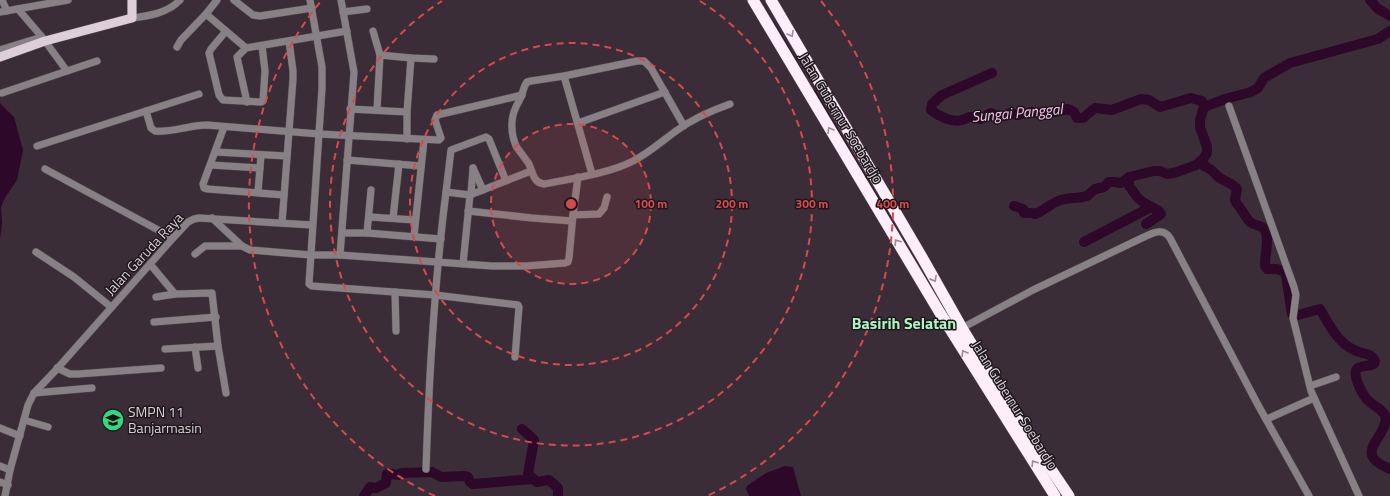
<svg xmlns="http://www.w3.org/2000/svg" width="1390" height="496" viewBox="0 0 1390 496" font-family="'Titillium Web',sans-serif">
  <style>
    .water { fill: #2e0828 }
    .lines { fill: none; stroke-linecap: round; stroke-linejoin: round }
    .stream { stroke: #2e0828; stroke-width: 1.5 }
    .river { stroke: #2e0828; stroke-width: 10 }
    .minor-casing { stroke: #574a55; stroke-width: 8 }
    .major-casing { stroke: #574a55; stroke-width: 10 }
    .highway-casing { stroke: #574a55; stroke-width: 12 }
    .minor { stroke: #878085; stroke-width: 7 }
    .major { stroke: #deced9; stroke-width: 9 }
    .highway { stroke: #fdeef9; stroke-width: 11 }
    .oneway { stroke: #998d96 }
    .ring { fill: none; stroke: #d74a4b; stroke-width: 2; stroke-dasharray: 7 5 }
    .labels { text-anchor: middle; stroke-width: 3; stroke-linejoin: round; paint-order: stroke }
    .street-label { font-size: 14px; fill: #d9d0d7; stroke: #1e171c }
    .poi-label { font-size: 14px; fill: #d9d0d7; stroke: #1e171c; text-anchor: start }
    .water-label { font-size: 15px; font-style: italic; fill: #f9c1ec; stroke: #1e171c }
    .quarter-label { font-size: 16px; font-weight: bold; fill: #abf5c3; stroke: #1e171c }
    .centre { fill: #d74a4b; stroke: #1e171c; stroke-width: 2 }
    .ring-label { font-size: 12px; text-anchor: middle; font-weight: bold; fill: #d74a4b; stroke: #1e171c; stroke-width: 3; stroke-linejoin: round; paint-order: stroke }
  </style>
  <rect width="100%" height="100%" fill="#3b2d38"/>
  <!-- water -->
  <g class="water">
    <polygon points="0,103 14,117 23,150 17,180 5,198 1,207 2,223 0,239"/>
    <polygon points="785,466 793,467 801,496 749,496 746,489 747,486 766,473"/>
  </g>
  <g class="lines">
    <!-- stream -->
    <g class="stream">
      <polyline points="773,22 805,76"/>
      <polyline points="814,90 895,227"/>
    </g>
    <!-- river -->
    <g class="river">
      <polyline points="1370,0 1377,8 1390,16"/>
      <path d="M 992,73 L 942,95 L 932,104 L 931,110 C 938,116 952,123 962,120 C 970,117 971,115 980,119 L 991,113 C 999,117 1003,118 1010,113 L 1017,115 L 1031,112 L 1046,114 L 1068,109 L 1074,112 L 1077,118 L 1083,118 L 1095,108 L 1112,110 L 1141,99 L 1149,100 L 1160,107 L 1191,98 L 1202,101 L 1204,107 L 1200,120 L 1200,127 L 1207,147 L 1207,153 L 1203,159 L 1204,166 C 1213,169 1213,173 1220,178 C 1226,182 1232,183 1237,189 L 1235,200 L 1237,204 C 1242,209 1245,217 1250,222 C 1254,225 1258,225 1262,227 C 1272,233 1264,256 1265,266 L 1267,269 L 1277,269 L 1283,271 L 1286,275 L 1292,314 L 1298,315 L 1320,309 C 1329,324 1337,342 1354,350 C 1362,355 1370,351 1375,361 L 1374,364 C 1369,366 1362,366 1358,368 C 1350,373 1364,398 1370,402 C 1376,408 1382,408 1386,417 C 1386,440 1351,453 1390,469"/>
      <polyline points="1204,107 1225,99 1251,92 1258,88 1264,78 1290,63 1378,39 1390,31"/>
      <polyline points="1129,177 1129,186 1138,198 1144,203 1159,211 1161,214 1146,224"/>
      <path d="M 1014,206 L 1023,209 L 1024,213 L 1032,213 L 1035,214 C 1045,210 1051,203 1061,200 C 1070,197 1078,199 1087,196 L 1095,189 L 1104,187 L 1109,182 L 1114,182 L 1121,183 L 1129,177 L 1154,171 L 1160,171 L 1167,174 L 1177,172 L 1196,165 L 1203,159"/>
      <polyline points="1084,242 1151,207"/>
      <polyline points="522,429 534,440 528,474 537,482 549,480 558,488 558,496"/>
      <path d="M 364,496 L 370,487 L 376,488 L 386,483 L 387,474 C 392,473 394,475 399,475 L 401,473 L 432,472 L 441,477 L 465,476 L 468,477 L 470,482 L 473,484 L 533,479"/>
    </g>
    <!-- minor casing -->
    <g class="minor-casing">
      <g id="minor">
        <polyline points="2,0 7,11"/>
        <polyline points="234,0 253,15 260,16 312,8"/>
        <polyline points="310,0 322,67 322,88 309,284 312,286 435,295 518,305 519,307 515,357"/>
        <polyline points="0,12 68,0"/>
        <polyline points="343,12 367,9"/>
        <polyline points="206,14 246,48"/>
        <path d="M 132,18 C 149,16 168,13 180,0"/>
        <polyline points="226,31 211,49 209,53 219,95 223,100 261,102 263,101 265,71 262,46"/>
        <polyline points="373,31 380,55 377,110"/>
        <polyline points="177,47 181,40 206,14 217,0"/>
        <polyline points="0,50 42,37"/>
        <polyline points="380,55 411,58 434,59"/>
        <polyline points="67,71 97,61"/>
        <polyline points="564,76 592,174"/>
        <polyline points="2,93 67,71 42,37 18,9"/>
        <polyline points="247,102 237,57 246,48 347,31"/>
        <polyline points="1229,106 1294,287 1296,295 1293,318 1311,391 1359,496"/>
        <polyline points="350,109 407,112"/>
        <polyline points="146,111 199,94"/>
        <polyline points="578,123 665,92"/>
        <path d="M 684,126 L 651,68 L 644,61 L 637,61 L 564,76 L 531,81 L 527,82 C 523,87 523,94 520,99 C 519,102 517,104 516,107 C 510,119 511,134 516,146 C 520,152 525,158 529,164 C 533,172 533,183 544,184 C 570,179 611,173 633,161 C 649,153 662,141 676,131 C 691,120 713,110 730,104"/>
        <polyline points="224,127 203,184 204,188 208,189 284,195"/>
        <polyline points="407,139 407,112 411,58"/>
        <path d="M 37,146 L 146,111 L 151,128 L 155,131 C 173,133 189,125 207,125 L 319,134 L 439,140 L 441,138 L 435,120 L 437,115 L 522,95"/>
        <polyline points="216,152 287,156"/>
        <polyline points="347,160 421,166"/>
        <polyline points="211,165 260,168"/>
        <polyline points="473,168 483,190"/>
        <polyline points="45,169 173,238"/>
        <polyline points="258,192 261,155"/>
        <polyline points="446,192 451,150 486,137 489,139 506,181"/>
        <polyline points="471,194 473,168"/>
        <polyline points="468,211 532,218 572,221"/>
        <polyline points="573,215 599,214 604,208 607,197"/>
        <polyline points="370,217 415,220"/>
        <polyline points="212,218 242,246 250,250 311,255 340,255 492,266 526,266 565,263 568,262 569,258 573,215 578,177"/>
        <polyline points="393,218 399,164"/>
        <polyline points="282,223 293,79 293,71 289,41"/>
        <polyline points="342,233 367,233 441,239"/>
        <polyline points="367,233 371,190"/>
        <polyline points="414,236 424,140"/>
        <polyline points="36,252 74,277 111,307"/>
        <polyline points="195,254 205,246 242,246"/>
        <polyline points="340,255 354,72 341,0"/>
        <polyline points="150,264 175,294 212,293 218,346 226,393"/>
        <polyline points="463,264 470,195"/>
        <polyline points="395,292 396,331"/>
        <polyline points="156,297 175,294"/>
        <polyline points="154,322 216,317"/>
        <path d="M 962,328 L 1033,290 L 1144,237 C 1153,233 1163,227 1170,238 L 1258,405 L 1309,496"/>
        <polyline points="195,347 198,368"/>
        <polyline points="165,349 218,346"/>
        <polyline points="57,368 70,374 78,374 161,368"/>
        <polyline points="1310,386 1336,377"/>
        <polyline points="34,393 92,388"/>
        <polyline points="1267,419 1314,398"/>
        <polyline points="24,420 48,427"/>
        <polyline points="0,428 20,436"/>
        <polyline points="0,466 10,470"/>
        <path d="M 426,469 C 429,376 434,285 446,192 L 470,195 L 531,171"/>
        <polyline points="0,482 8,485"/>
        <polyline points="5,496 10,470 28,405 34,393 56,370 173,238 188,222 194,219 199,218 312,225"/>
      </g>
    </g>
    <!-- major casing -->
    <g class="major-casing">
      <polyline id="major" points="0,57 45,41 132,18 132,0"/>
    </g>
    <!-- highway casing -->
    <g class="highway-casing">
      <g id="highway">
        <polyline points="753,0 940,313 1055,496"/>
        <polyline points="771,0 923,259 962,328 1013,413 1069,496"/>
      </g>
    </g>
    <!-- minor -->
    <use href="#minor" class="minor"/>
    <!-- major -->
    <use href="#major" class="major"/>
    <!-- highway -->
    <use href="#highway" class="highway"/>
  </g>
  <!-- one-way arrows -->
  <defs><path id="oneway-chevron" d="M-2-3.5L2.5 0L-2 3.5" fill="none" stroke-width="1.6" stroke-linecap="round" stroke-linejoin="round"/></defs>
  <g class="oneway">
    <use href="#oneway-chevron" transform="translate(791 34) rotate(60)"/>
    <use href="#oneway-chevron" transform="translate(830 130) rotate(-121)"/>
    <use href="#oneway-chevron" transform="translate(897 242) rotate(-122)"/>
    <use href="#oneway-chevron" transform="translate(934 279) rotate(61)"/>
    <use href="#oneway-chevron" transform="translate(964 353) rotate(-121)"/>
    <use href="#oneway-chevron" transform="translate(1034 463) rotate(-122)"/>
  </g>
  <!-- distance rings -->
  <circle cx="571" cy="204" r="80" fill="#d74a4b" fill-opacity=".12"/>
  <g class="ring">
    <circle cx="571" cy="204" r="80"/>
    <circle cx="571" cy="204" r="161"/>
    <path d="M700 1A241 241 0 1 1 442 1"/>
    <path d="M435 496A322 322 0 0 1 321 1M821 1A322 322 0 0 1 707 496"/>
  </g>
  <!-- icons -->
  <defs>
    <g id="school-disc" transform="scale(1.15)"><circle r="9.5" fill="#33d881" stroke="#1e171c"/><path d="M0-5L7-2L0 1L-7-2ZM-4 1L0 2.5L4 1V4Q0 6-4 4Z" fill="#111"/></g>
  </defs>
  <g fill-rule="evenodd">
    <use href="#school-disc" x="113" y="420"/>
  </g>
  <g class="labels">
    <!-- street labels -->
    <g class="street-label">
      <text transform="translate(841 118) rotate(59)" y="5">Jalan Gubernur Soebardjo</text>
      <text transform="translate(144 254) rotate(-47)" y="5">Jalan Garuda Raya</text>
      <text transform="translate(1015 405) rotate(58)" y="5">Jalan Gubernur Soebardjo</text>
    </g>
    <!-- poi labels -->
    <g class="poi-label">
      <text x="128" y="417">SMPN 11<tspan x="128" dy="16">Banjarmasin</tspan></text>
    </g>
    <!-- water labels -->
    <g class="water-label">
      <text transform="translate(1017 113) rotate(-5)" y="5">Sungai Panggal</text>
    </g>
    <!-- quarter labels -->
    <g class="quarter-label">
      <text x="904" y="329">Basirih Selatan</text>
    </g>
  </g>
  <circle cx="571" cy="204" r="6" class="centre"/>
  <g class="ring-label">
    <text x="651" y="208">100 m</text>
    <text x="732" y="208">200 m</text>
    <text x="812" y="208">300 m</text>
    <text x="893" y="208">400 m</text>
  </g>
</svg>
